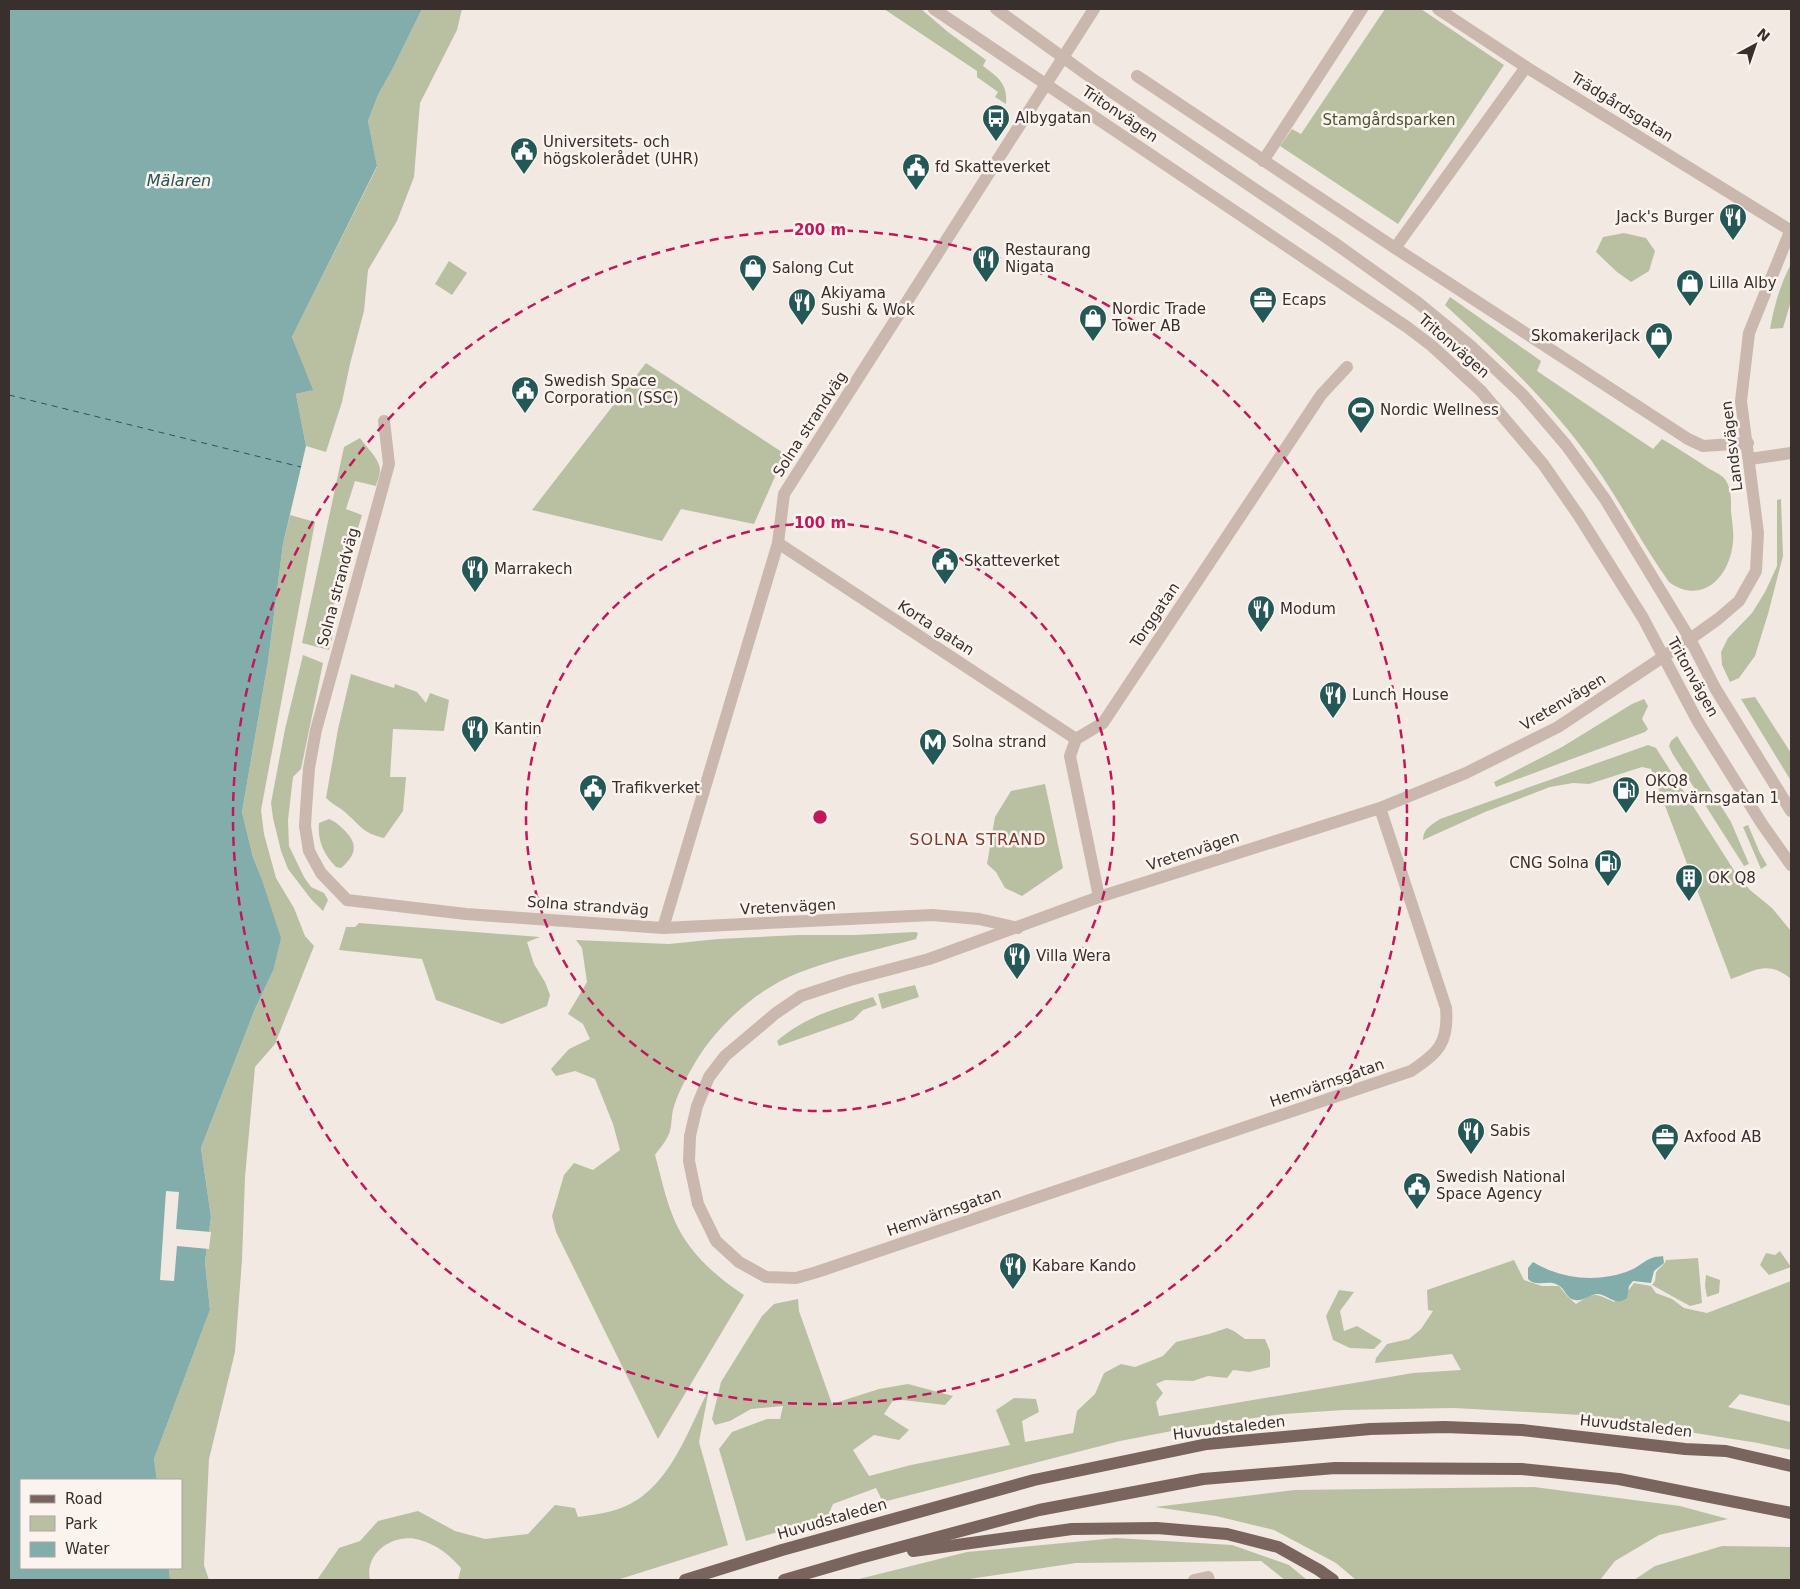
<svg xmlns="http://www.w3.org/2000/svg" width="1800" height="1589" viewBox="0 0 1800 1589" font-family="'DejaVu Sans',sans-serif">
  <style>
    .green { fill: #b9c0a2 }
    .water { fill: #83adab }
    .pier { fill: #f2e9e2 }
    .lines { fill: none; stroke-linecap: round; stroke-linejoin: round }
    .ferry { stroke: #245856; stroke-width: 1; stroke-dasharray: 6 5; stroke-linecap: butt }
    .minor { stroke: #cab8ae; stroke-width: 12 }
    .major { stroke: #79655e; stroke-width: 12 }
    .ring { fill: none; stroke: #c2185b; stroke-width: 2.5; stroke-dasharray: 9 6 }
    .labels { text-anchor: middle; stroke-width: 5; stroke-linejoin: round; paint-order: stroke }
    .street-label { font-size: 15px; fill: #392f2c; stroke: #faf3ee }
    .poi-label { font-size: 15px; fill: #392f2c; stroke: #faf3ee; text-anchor: start }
    .park-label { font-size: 15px; fill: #4b5531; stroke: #faf3ee }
    .water-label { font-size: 16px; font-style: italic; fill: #245856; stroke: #faf3ee }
    .neighbourhood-label { font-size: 16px; letter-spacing: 1px; fill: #82382b; stroke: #faf3ee }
    .centre { fill: #c2185b; stroke: #faf3ee; stroke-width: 2.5 }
    .ring-label { font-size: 15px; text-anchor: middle; font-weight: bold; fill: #c2185b; stroke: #faf3ee; stroke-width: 5; stroke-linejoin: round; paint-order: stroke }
  </style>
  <rect width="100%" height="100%" fill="#f2e9e2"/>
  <!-- green -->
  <g class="green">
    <polygon points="422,9 462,9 457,30 420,103 414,177 397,221 368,270 364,311 350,364 342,402 326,452 306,446 296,394 312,390 292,337 377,167 368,121 378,95 392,70"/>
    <path d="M 884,9 L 921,9 L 948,32 L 986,60 L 983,66 C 998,77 1008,84 1006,104 L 995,97 L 998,92 L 977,77 L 977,71 Z"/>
    <polygon points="1385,9 1421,9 1504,65 1398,224 1280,146 1292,129 1301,134"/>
    <polygon points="1624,233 1646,238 1655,251 1649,271 1631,282 1617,272 1596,252 1603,237"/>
    <polygon points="449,261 467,273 452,295 435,284"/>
    <path d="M 1791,264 L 1791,301 L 1783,328 L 1770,329 C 1774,306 1780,285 1791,264 Z"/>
    <path d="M 1450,297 L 1541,361 L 1537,371 L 1653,449 L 1662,439 C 1678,448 1693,458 1708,468 C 1713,471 1720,474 1724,478 C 1732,488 1731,500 1731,511 C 1732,521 1734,532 1733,542 C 1730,577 1702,606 1669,582 C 1641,543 1619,499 1591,460 C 1550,402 1497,353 1445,305 Z"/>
    <polygon points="646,363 785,454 754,524 681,509 662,541 532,510"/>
    <path d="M 360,438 C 366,447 380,459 380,470 C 380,475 377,482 376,486 L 355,481 L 346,509 L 362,515 L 329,621 L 333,635 L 329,650 L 302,643 L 344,447 Z"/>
    <polygon points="1781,499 1783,556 1768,614 1755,656 1739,678 1730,682 1722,665 1721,652 1728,638 1752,613 1765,592 1777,566 1777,500"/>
    <polygon points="290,515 315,522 261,810 264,834 276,878 294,908 305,936 314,946 275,1044 255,1067 245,1177 242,1260 235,1352 209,1459 204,1565 209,1580 170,1580 169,1568 181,1568 181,1480 157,1480 154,1459 210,1310 205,1262 211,1217 201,1148 255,1009 273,971 261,877 253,857 242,812 268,662 283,544"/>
    <polygon points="303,655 323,663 301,769 293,777 288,820 289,846 304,877 311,887 324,893 328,900 323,911 311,899 288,869 281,851 273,818 271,803 285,729"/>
    <path d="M 351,674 L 394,688 L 395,684 L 417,692 L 426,703 L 430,693 L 449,700 L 444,731 L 393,729 L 390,777 L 406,777 L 403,811 L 384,838 C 362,833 360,825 345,812 C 339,807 332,804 326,798 L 338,729 Z"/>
    <polygon points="1755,697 1791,753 1791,781 1741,699"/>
    <polygon points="1644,699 1648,706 1642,719 1648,729 1645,732 1496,787 1494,782 1562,747 1632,704"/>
    <polygon points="1677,736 1731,822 1749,864 1744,866 1672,753 1669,746 1671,741"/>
    <path d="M 1648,745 L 1656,748 L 1737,875 L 1750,890 L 1772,908 L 1791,931 L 1791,979 C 1768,960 1756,970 1731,979 L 1651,769 L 1642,767 L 1589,784 L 1573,783 L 1550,787 L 1485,812 L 1423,840 C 1423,829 1431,825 1440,819 Z"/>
    <polygon points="1045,784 1063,868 1022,896 1005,888 996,872 987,864 995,817 1011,791"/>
    <path d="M 329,819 C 334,821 338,824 342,828 C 358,842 358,854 341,868 L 336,867 C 324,855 317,840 319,823 Z"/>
    <polygon points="1748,825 1760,853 1767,865 1761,869 1743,827"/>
    <polygon points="359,923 540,937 527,942 534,964 545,982 550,995 547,1006 502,1024 436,1000 422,959 339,950 346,927 355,927"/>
    <path d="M 915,932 L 918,933 L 916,939 C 877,950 836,958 798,973 C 755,990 714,1028 692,1068 C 684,1082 677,1095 673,1110 C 671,1118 672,1129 668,1136 C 665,1143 659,1149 655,1155 C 661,1176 665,1198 674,1219 C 687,1251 715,1276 744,1295 L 658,1439 L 556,1232 L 552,1216 L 564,1175 L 574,1163 L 593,1170 L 620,1150 L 613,1124 L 595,1079 L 575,1071 L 556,1076 L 551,1069 L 569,1049 L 590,1039 L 583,1024 L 568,1014 L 587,982 L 582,948 L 576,940 L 669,944 L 718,939 L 798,935 L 855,935 Z"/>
    <polygon points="915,985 919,997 882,1009 878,994"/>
    <path d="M 873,997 L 877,1005 L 863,1010 L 853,1020 L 779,1046 L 777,1041 C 806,1016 837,1008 873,997 Z"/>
    <polygon points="1780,1251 1791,1267 1769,1275 1760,1265 1766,1253 1775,1255"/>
    <path d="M 1698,1258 L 1702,1303 L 1690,1306 L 1652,1285 C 1656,1281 1655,1279 1656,1273 C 1658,1268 1664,1266 1666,1260 Z"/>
    <path d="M 1514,1260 L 1524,1280 L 1542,1286 L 1559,1286 L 1568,1297 L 1576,1304 C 1595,1292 1594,1293 1614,1302 L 1627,1292 L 1634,1283 L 1651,1286 L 1656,1293 L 1672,1299 L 1684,1308 L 1707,1313 L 1791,1281 L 1791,1406 L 1740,1394 L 1728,1407 L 1791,1422 L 1791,1450 L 1758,1443 L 1581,1415 L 1454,1408 L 1344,1410 L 1283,1414 L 1203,1425 L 1120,1441 L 883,1502 L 876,1488 L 833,1504 L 827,1518 L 746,1541 L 719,1449 L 732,1432 L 767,1419 L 780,1419 L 783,1406 L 751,1409 L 730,1421 L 715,1425 L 712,1419 L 721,1382 L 762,1316 L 774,1304 L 798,1299 L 799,1311 L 832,1404 L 879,1389 L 908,1384 L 953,1396 L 945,1405 L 894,1399 L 884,1414 L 909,1430 L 899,1440 L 874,1435 L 853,1450 L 869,1476 L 911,1465 L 1010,1445 L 996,1410 L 1014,1398 L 1036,1399 L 1039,1412 L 1022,1421 L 1025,1442 L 1073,1433 L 1077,1411 L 1095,1394 L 1104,1373 L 1121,1364 L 1135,1367 L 1153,1360 L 1163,1356 L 1176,1342 L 1209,1334 L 1227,1328 L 1234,1331 L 1245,1339 L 1265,1339 L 1270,1351 L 1270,1367 L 1249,1372 L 1233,1370 L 1227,1378 L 1208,1376 L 1193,1381 L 1165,1380 L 1156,1384 L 1163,1393 L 1156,1402 L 1159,1416 L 1413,1373 L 1461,1370 L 1452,1354 L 1375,1363 L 1376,1358 L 1387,1344 L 1409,1339 L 1421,1329 L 1433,1311 L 1428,1310 L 1427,1290 Z"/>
    <polygon points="1706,1275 1720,1280 1719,1293 1707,1297 1705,1286"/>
    <polygon points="1339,1290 1354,1292 1340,1311 1344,1331 1357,1326 1382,1341 1374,1349 1350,1348 1333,1340 1326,1316"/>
    <path d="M 709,1389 L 699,1442 L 728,1545 L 617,1580 L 458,1580 L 461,1568 C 448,1554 439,1546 420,1540 C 395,1532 364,1552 370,1580 L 317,1580 L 339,1548 L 360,1541 L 378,1521 L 418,1511 L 455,1531 L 485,1539 L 528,1534 L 555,1505 L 575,1508 L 578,1517 C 589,1515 601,1514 612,1511 C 667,1497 686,1434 709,1389 Z"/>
    <polygon points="1534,1487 1680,1506 1728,1519 1659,1535 1615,1561 1600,1580 1356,1580 1336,1563 1274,1530 1216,1516 1155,1507 1294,1490"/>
    <polygon points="1116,1538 1232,1545 1289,1565 1307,1580 1285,1580 1261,1561 1076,1563 963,1580 855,1580 967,1552"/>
    <polygon points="1722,1546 1791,1547 1791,1580 1634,1580 1655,1566"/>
  </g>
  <!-- water -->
  <g class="water">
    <polygon points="9,9 422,9 392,70 378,95 368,121 377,166 292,337 313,390 296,394 306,446 283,544 268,662 242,812 253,857 261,877 281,938 273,971 255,1009 201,1148 211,1217 205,1262 210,1310 154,1459 157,1480 21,1480 21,1568 169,1568 170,1580 9,1580"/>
    <path d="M 1663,1256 L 1664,1263 L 1654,1271 L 1651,1283 L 1633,1281 L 1629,1286 L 1627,1298 C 1615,1307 1609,1295 1598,1294 C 1590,1294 1583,1302 1575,1300 C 1566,1299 1565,1288 1558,1285 C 1548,1279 1537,1288 1528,1279 L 1528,1268 L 1533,1262 C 1563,1280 1599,1283 1631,1270 C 1638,1267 1645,1260 1652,1258 C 1655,1256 1660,1257 1663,1256 Z"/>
  </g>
  <!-- pier -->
  <polygon class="pier" points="166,1191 179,1192 176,1229 211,1232 209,1249 177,1246 174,1281 160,1280"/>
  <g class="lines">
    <!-- ferry -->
    <polyline class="ferry" points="9,395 301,467"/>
    <!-- minor -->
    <g class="minor">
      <polyline points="934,9 1407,327 1432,346 1481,391 1543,464 1579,516 1643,618 1697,720 1762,824 1791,865"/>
      <polyline points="996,9 1097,82 1333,242 1417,302 1472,347 1523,395 1566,445 1605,499 1690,639 1715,688 1791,811"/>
      <polyline points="1438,9 1526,67 1790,230"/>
      <polyline points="1137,76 1395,248 1688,439 1703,446 1748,443"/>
      <polyline points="1263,161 1362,9"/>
      <polyline points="1395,248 1526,67"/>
      <polyline points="384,421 389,464 316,730 309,768 306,809 305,826 309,851 321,873 347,900 466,914 663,928 932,915 979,919 1018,928"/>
      <polyline points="1750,459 1791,453"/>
      <polyline points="778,543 1076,739"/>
      <path d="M 1380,808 L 1446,1008 C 1449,1043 1438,1053 1411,1071 L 817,1272 L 796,1278 L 766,1277 L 739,1262 L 716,1241 L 698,1204 L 689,1161 L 690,1136 L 697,1106 L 709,1077 L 725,1056 L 776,1013 L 801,996 L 850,980 L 929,959 L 1099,897 L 1380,808 L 1466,773 L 1558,727 L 1690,639 L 1718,619 L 1739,601 L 1756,571 L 1758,533 L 1741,401 L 1749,333 L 1791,229"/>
      <polyline points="1099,897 1070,756 1076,739 1103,723 1321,395 1347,367"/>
      <polyline points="663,928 778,543 784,494 1094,9"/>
      <polyline points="1194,1580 1208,1577 1209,1580"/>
    </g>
    <!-- major -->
    <g class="major">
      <polyline points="913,1551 1072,1529 1157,1528 1227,1534 1278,1547 1319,1570 1333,1580"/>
      <polyline points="685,1580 782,1550 1034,1480 1207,1444 1370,1429 1445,1427 1522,1430 1685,1449 1726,1451 1791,1466"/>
      <polyline points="784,1580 860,1558 1039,1510 1203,1479 1335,1468 1522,1469 1619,1479 1791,1513"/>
    </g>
  </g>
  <!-- distance rings -->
  <g class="ring">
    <circle cx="820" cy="817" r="294"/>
    <circle cx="820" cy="817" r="587"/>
  </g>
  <!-- icons -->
  <defs>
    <g id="bus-pin" transform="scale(1.4375)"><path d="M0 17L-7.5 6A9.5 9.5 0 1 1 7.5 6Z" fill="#245856" stroke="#faf3ee"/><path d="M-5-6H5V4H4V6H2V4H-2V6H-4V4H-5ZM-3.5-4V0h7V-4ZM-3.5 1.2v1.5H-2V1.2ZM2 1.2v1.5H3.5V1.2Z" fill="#fff"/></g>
    <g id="civic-pin" transform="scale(1.4375)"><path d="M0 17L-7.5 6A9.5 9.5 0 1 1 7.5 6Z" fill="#245856" stroke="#faf3ee"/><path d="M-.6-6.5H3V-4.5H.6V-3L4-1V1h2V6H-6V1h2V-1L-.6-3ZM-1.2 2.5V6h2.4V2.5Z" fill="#fff"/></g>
    <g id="restaurant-pin" transform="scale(1.4375)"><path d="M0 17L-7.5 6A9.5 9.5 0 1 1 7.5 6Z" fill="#245856" stroke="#faf3ee"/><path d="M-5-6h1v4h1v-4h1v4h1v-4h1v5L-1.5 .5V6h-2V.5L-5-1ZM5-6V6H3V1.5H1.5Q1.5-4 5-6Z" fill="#fff"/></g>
    <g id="shop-pin" transform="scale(1.4375)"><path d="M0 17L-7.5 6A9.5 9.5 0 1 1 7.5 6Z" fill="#245856" stroke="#faf3ee"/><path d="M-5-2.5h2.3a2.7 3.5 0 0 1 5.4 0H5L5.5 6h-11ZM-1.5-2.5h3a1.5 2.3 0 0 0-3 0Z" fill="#fff"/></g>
    <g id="office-pin" transform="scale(1.4375)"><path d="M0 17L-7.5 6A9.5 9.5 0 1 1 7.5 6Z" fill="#245856" stroke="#faf3ee"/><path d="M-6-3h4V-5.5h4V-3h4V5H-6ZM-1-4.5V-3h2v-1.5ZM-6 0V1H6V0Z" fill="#fff"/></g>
    <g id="stadium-pin" transform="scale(1.4375)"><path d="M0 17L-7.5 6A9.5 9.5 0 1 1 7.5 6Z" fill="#245856" stroke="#faf3ee"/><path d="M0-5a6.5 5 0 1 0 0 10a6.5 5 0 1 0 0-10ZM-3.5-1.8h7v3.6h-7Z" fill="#fff"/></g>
    <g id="metro-pin" transform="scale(1.4375)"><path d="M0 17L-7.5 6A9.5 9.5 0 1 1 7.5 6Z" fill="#245856" stroke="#faf3ee"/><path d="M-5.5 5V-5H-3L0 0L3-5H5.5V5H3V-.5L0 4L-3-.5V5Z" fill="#fff"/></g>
    <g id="fuel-pin" transform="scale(1.4375)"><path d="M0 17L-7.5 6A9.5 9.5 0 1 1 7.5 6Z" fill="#245856" stroke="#faf3ee"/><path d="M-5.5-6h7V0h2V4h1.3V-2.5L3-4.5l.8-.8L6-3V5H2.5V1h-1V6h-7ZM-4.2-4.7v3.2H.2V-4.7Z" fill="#fff"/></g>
    <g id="building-pin" transform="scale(1.4375)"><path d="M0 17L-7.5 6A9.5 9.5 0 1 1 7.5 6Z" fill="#245856" stroke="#faf3ee"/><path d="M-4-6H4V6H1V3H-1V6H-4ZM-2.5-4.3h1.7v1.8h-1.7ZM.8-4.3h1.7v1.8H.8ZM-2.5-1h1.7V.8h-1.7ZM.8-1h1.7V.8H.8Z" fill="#fff"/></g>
  </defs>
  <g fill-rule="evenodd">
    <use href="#bus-pin" x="996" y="118"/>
    <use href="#civic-pin" x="524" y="151"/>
    <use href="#civic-pin" x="916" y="167"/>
    <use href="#restaurant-pin" x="1733" y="217"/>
    <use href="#restaurant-pin" x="986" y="259"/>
    <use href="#shop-pin" x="753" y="268"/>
    <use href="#shop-pin" x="1690" y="283"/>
    <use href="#office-pin" x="1263" y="300"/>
    <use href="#restaurant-pin" x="802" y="302"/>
    <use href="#shop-pin" x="1093" y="318"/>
    <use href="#shop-pin" x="1659" y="336"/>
    <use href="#civic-pin" x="525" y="390"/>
    <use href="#stadium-pin" x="1361" y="410"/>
    <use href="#civic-pin" x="945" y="561"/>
    <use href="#restaurant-pin" x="475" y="569"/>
    <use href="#restaurant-pin" x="1261" y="609"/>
    <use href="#restaurant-pin" x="1333" y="695"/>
    <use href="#restaurant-pin" x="475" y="729"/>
    <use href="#metro-pin" x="933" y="742"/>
    <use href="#civic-pin" x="593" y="788"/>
    <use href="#fuel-pin" x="1626" y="790"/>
    <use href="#fuel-pin" x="1608" y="863"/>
    <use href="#building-pin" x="1689" y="878"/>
    <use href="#restaurant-pin" x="1017" y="956"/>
    <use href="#restaurant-pin" x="1471" y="1131"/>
    <use href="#office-pin" x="1665" y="1137"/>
    <use href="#civic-pin" x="1417" y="1186"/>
    <use href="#restaurant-pin" x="1013" y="1266"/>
  </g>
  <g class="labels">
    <!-- street labels -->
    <g class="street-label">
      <text transform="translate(1622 107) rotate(32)" y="5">Trädgårdsgatan</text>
      <text transform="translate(1120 114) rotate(34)" y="5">Tritonvägen</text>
      <text transform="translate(1454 346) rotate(41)" y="5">Tritonvägen</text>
      <text transform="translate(810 424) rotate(-57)" y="5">Solna strandväg</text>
      <text transform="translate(1732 446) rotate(-97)" y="5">Landsvägen</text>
      <text transform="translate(338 587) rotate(-75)" y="5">Solna strandväg</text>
      <text transform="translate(1155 615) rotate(-56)" y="5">Torggatan</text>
      <text transform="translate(936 628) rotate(33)" y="5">Korta gatan</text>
      <text transform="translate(1693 677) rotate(61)" y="5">Tritonvägen</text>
      <text transform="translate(1563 702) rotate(-31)" y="5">Vretenvägen</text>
      <text transform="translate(1193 851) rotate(-18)" y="5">Vretenvägen</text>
      <text transform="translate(588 906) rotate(4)" y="5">Solna strandväg</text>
      <text transform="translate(788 907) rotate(-3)" y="5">Vretenvägen</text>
      <text transform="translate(1327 1083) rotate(-19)" y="5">Hemvärnsgatan</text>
      <text transform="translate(944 1212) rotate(-19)" y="5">Hemvärnsgatan</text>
      <text transform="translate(1636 1426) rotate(6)" y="5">Huvudstaleden</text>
      <text transform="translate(1229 1428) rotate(-7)" y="5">Huvudstaleden</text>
      <text transform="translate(832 1519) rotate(-16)" y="5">Huvudstaleden</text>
    </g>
    <!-- poi labels -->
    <g class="poi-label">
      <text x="1015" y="123">Albygatan</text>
      <text x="543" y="147">Universitets- och<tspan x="543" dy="17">högskolerådet (UHR)</tspan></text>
      <text x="935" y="172">fd Skatteverket</text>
      <text x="1714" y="222" text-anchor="end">Jack's Burger</text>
      <text x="1005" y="255">Restaurang<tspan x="1005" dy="17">Nigata</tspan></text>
      <text x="772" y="273">Salong Cut</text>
      <text x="1709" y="288">Lilla Alby</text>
      <text x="821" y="298">Akiyama<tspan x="821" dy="17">Sushi &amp; Wok</tspan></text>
      <text x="1282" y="305">Ecaps</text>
      <text x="1112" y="314">Nordic Trade<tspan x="1112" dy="17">Tower AB</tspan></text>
      <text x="1640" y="341" text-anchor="end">SkomakeriJack</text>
      <text x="544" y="386">Swedish Space<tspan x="544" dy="17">Corporation (SSC)</tspan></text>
      <text x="1380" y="415">Nordic Wellness</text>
      <text x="964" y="566">Skatteverket</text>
      <text x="494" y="574">Marrakech</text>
      <text x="1280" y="614">Modum</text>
      <text x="1352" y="700">Lunch House</text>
      <text x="494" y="734">Kantin</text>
      <text x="952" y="747">Solna strand</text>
      <text x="1645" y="786">OKQ8<tspan x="1645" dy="17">Hemvärnsgatan 1</tspan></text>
      <text x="612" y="793">Trafikverket</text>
      <text x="1589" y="868" text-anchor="end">CNG Solna</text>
      <text x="1708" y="883">OK Q8</text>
      <text x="1036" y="961">Villa Wera</text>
      <text x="1490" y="1136">Sabis</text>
      <text x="1684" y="1142">Axfood AB</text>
      <text x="1436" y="1182">Swedish National<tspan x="1436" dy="17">Space Agency</tspan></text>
      <text x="1032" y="1271">Kabare Kando</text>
    </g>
    <!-- park labels -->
    <g class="park-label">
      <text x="1389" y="125">Stamgårdsparken</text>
    </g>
    <!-- water labels -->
    <g class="water-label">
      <text x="179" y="186">Mälaren</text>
    </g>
    <!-- neighbourhood labels -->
    <g class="neighbourhood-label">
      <text x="978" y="845">SOLNA STRAND</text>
    </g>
  </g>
  <circle cx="820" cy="817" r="8" class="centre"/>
  <g class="ring-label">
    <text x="820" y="235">200 m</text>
    <text x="820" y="528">100 m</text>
  </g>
  <!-- border -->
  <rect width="1800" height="1589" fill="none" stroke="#392f2c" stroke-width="20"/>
  <!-- legend -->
  <rect x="20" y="1479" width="162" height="90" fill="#faf3ee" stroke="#ada5a0"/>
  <rect x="30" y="1495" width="25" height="8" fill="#79655e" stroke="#ada5a0"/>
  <text x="65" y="1504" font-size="15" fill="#392f2c">Road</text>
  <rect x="30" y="1516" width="25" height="15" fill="#b9c0a2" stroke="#ada5a0"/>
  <text x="65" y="1529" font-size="15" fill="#392f2c">Park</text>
  <rect x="30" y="1542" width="25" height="15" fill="#83adab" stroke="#ada5a0"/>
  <text x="65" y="1554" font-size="15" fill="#392f2c">Water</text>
  <!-- north arrow -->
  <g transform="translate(1755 45) rotate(40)" stroke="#faf3ee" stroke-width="4" paint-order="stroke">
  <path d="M0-4L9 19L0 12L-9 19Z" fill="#392f2c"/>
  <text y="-8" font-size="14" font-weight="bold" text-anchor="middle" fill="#392f2c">N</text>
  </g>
</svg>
